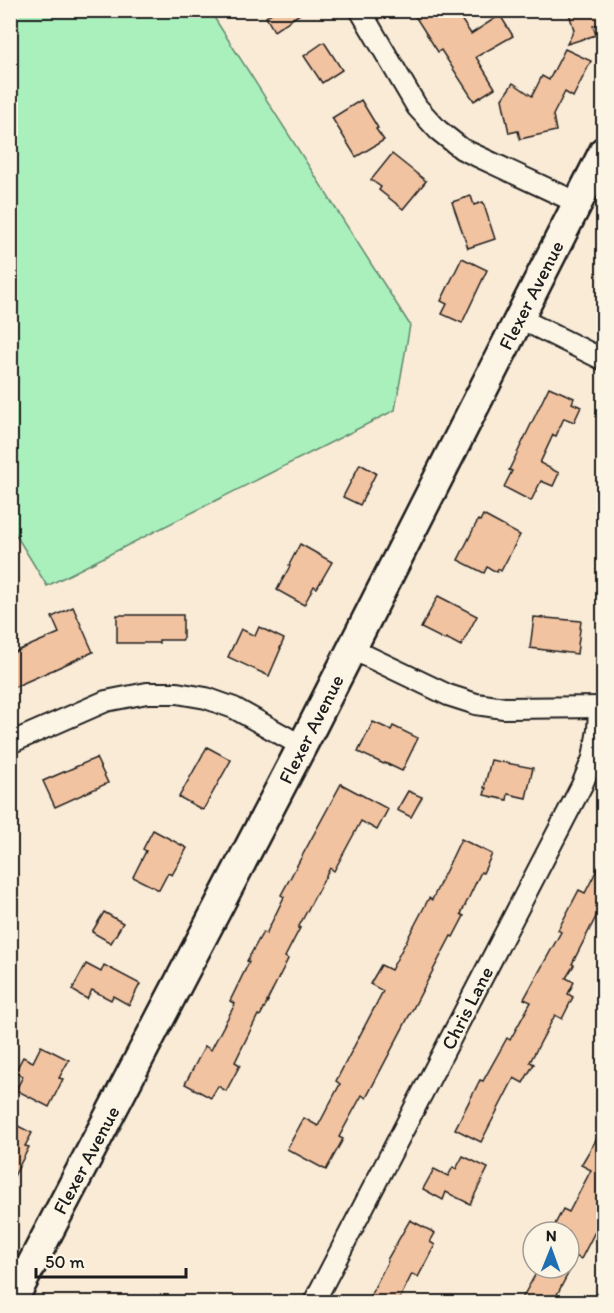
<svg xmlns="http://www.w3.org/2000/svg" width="614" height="1313" viewBox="0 0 614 1313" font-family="Itim,sans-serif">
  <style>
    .green { fill: #a9f0bd; stroke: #62866c; stroke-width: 1.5 }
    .building { fill: #f2c3a1; stroke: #1c1c1c; stroke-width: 1.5 }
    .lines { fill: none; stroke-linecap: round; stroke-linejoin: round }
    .street-casing { stroke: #1c1c1c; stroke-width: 24 }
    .secondary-casing { stroke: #1c1c1c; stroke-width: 33 }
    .street { stroke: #fcf5e5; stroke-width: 20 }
    .secondary { stroke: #fcf5e5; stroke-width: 28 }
    .labels { text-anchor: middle; stroke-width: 4.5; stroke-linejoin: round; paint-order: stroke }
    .street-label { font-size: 20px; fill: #1c1c1c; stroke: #fcf5e5 }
  </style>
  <rect width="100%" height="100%" fill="#faebd7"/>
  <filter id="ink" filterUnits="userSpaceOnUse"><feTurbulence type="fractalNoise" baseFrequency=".0167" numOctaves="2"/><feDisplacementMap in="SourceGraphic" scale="12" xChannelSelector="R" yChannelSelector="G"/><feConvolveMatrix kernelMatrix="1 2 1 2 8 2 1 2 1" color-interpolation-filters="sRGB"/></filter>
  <g filter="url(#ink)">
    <!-- green -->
    <polygon class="green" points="11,10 210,11 410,325 395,410 47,586 11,527"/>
    <!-- building -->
    <g class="building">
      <polygon points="276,10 306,10 274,31 266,17"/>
      <polygon points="411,10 439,10 443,17 455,10 471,34 500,15 513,36 476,57 495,88 474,101 441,50 438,52"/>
      <polygon points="568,10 598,10 602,23 593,26 596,35 567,44 574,30"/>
      <polygon points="324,42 342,70 322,83 304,56"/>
      <polygon points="565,49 591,61 573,97 565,92 553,115 556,131 520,139 518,131 509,133 502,99 513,83 532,96 542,76 549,80"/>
      <polygon points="361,100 378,128 376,129 384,140 356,157 332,118"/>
      <polygon points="392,154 426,181 403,209 379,190 381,187 371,180"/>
      <polygon points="471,196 474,205 483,202 495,239 468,248 452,202"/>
      <polygon points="462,258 487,270 462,323 442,314 447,304 441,301"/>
      <polygon points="549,387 574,398 572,403 581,407 574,422 564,418 556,436 553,435 540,463 559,473 553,486 541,481 531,501 504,487 512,471 509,470"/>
      <polygon points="360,464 376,473 360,505 343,497"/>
      <polygon points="483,515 520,535 501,571 498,569 497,572 487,567 484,573 458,560 478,520 480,521"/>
      <polygon points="300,544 332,562 317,588 314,586 304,605 277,590 290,566 289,565"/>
      <polygon points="438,596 477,616 461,646 446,638 445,640 421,628"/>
      <polygon points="73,607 93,652 10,689 10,654 59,633 52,617"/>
      <polygon points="117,615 183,615 183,640 159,640 159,643 117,643"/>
      <polygon points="534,617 581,621 577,654 530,648"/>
      <polygon points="259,627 284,639 280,648 281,648 269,676 228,657 241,629 255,636"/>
      <polygon points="373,722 391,730 393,726 418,738 402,771 385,763 384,764 358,752"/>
      <polygon points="207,747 231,760 203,810 179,797"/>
      <polygon points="96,758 108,783 55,807 43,781"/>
      <polygon points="491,760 533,768 526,798 508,794 507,800 484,795 486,788 484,788"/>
      <polygon points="341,784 388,809 377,830 361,821 334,871 330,868 298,928 300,928 285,957 288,959 267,1001 268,1001 260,1016 258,1015 235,1062 240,1065 226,1091 218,1086 211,1098 185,1084 205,1046 211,1050 235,1004 230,1001 249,962 247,961 263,932 266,934 284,897 281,895"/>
      <polygon points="408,791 422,797 411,817 397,810"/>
      <polygon points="153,830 187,848 172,875 168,873 159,890 133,877 146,851 143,849"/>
      <polygon points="461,839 492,854 483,873 481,872 461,914 464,916 453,937 451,936 366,1098 362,1095 339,1137 343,1139 326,1170 287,1149 304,1118 318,1126 340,1084 336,1081 383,991 370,984 381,965 391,970 429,898 432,900"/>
      <polygon points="603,858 603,903 572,964 574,965 566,978 574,982 568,994 573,997 562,1019 555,1015 530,1062 534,1064 523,1083 514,1078 481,1142 455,1129 480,1080 483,1081 507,1038 510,1040 531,1002 524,999 561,932 558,930 579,890 585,893"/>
      <polygon points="104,912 123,923 111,943 92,932"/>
      <polygon points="86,964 101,972 104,965 140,984 129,1005 113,996 111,1000 92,990 87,999 72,990"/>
      <polygon points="41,1046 69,1060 59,1078 63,1079 49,1107 16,1090 23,1076 15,1072 23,1057 33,1062"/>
      <polygon points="10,1122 32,1133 25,1146 29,1147 10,1184"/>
      <polygon points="603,1128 603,1216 581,1259 569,1253 569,1232 551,1232 563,1209 569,1212 591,1170 581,1165"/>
      <polygon points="463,1156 488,1168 470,1204 446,1192 443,1200 423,1189 434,1169 448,1176 453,1167 456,1169"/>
      <polygon points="410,1220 435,1233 430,1242 435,1245 418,1277 412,1274 398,1302 367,1302 388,1261 387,1260"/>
      <polygon points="539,1268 571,1268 553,1302 520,1302"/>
    </g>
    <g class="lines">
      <!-- street casing -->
      <g class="street-casing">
        <g id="street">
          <polyline points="360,10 417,107 438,130 462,149 578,203"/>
          <polyline points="519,318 604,360"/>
          <polyline points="352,649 448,695 476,704 504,708 604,707"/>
          <polyline points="10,743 106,701 147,693 177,693 206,698 234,708 302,746"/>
          <polyline points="314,1302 582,785 593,758 598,730 599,707"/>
        </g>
      </g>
      <!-- secondary casing -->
      <g class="secondary-casing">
        <polyline id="secondary" points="12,1302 312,727 604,151"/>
      </g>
      <!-- street -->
      <use href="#street" class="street"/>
      <!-- secondary -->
      <use href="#secondary" class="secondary"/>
    </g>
  </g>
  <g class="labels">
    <!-- street labels -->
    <g class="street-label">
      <text transform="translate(531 295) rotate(-63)" y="7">Flexer Avenue</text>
      <text transform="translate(311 729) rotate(-63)" y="7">Flexer Avenue</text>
      <text transform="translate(467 1008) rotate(-63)" y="7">Chris Lane</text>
      <text transform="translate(86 1160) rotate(-62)" y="7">Flexer Avenue</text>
    </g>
  </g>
  <!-- margin -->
  <rect width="614" height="1313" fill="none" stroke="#fcf5e5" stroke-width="36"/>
  <rect x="18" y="18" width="578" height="1277" fill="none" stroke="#1c1c1c" stroke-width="2" filter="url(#ink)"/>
  <!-- north arrow -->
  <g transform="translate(551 1250) rotate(1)"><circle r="28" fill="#fcf5e5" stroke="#a29e95" stroke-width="1.5"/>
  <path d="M0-4.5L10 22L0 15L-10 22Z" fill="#1f6fb2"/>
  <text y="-9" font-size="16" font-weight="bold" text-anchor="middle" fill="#1c1c1c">N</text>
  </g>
  <!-- scale -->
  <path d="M36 1268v9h150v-9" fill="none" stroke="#1c1c1c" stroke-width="3"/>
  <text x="45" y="1268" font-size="18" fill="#1c1c1c" stroke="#fcf5e5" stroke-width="4.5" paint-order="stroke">50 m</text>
</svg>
